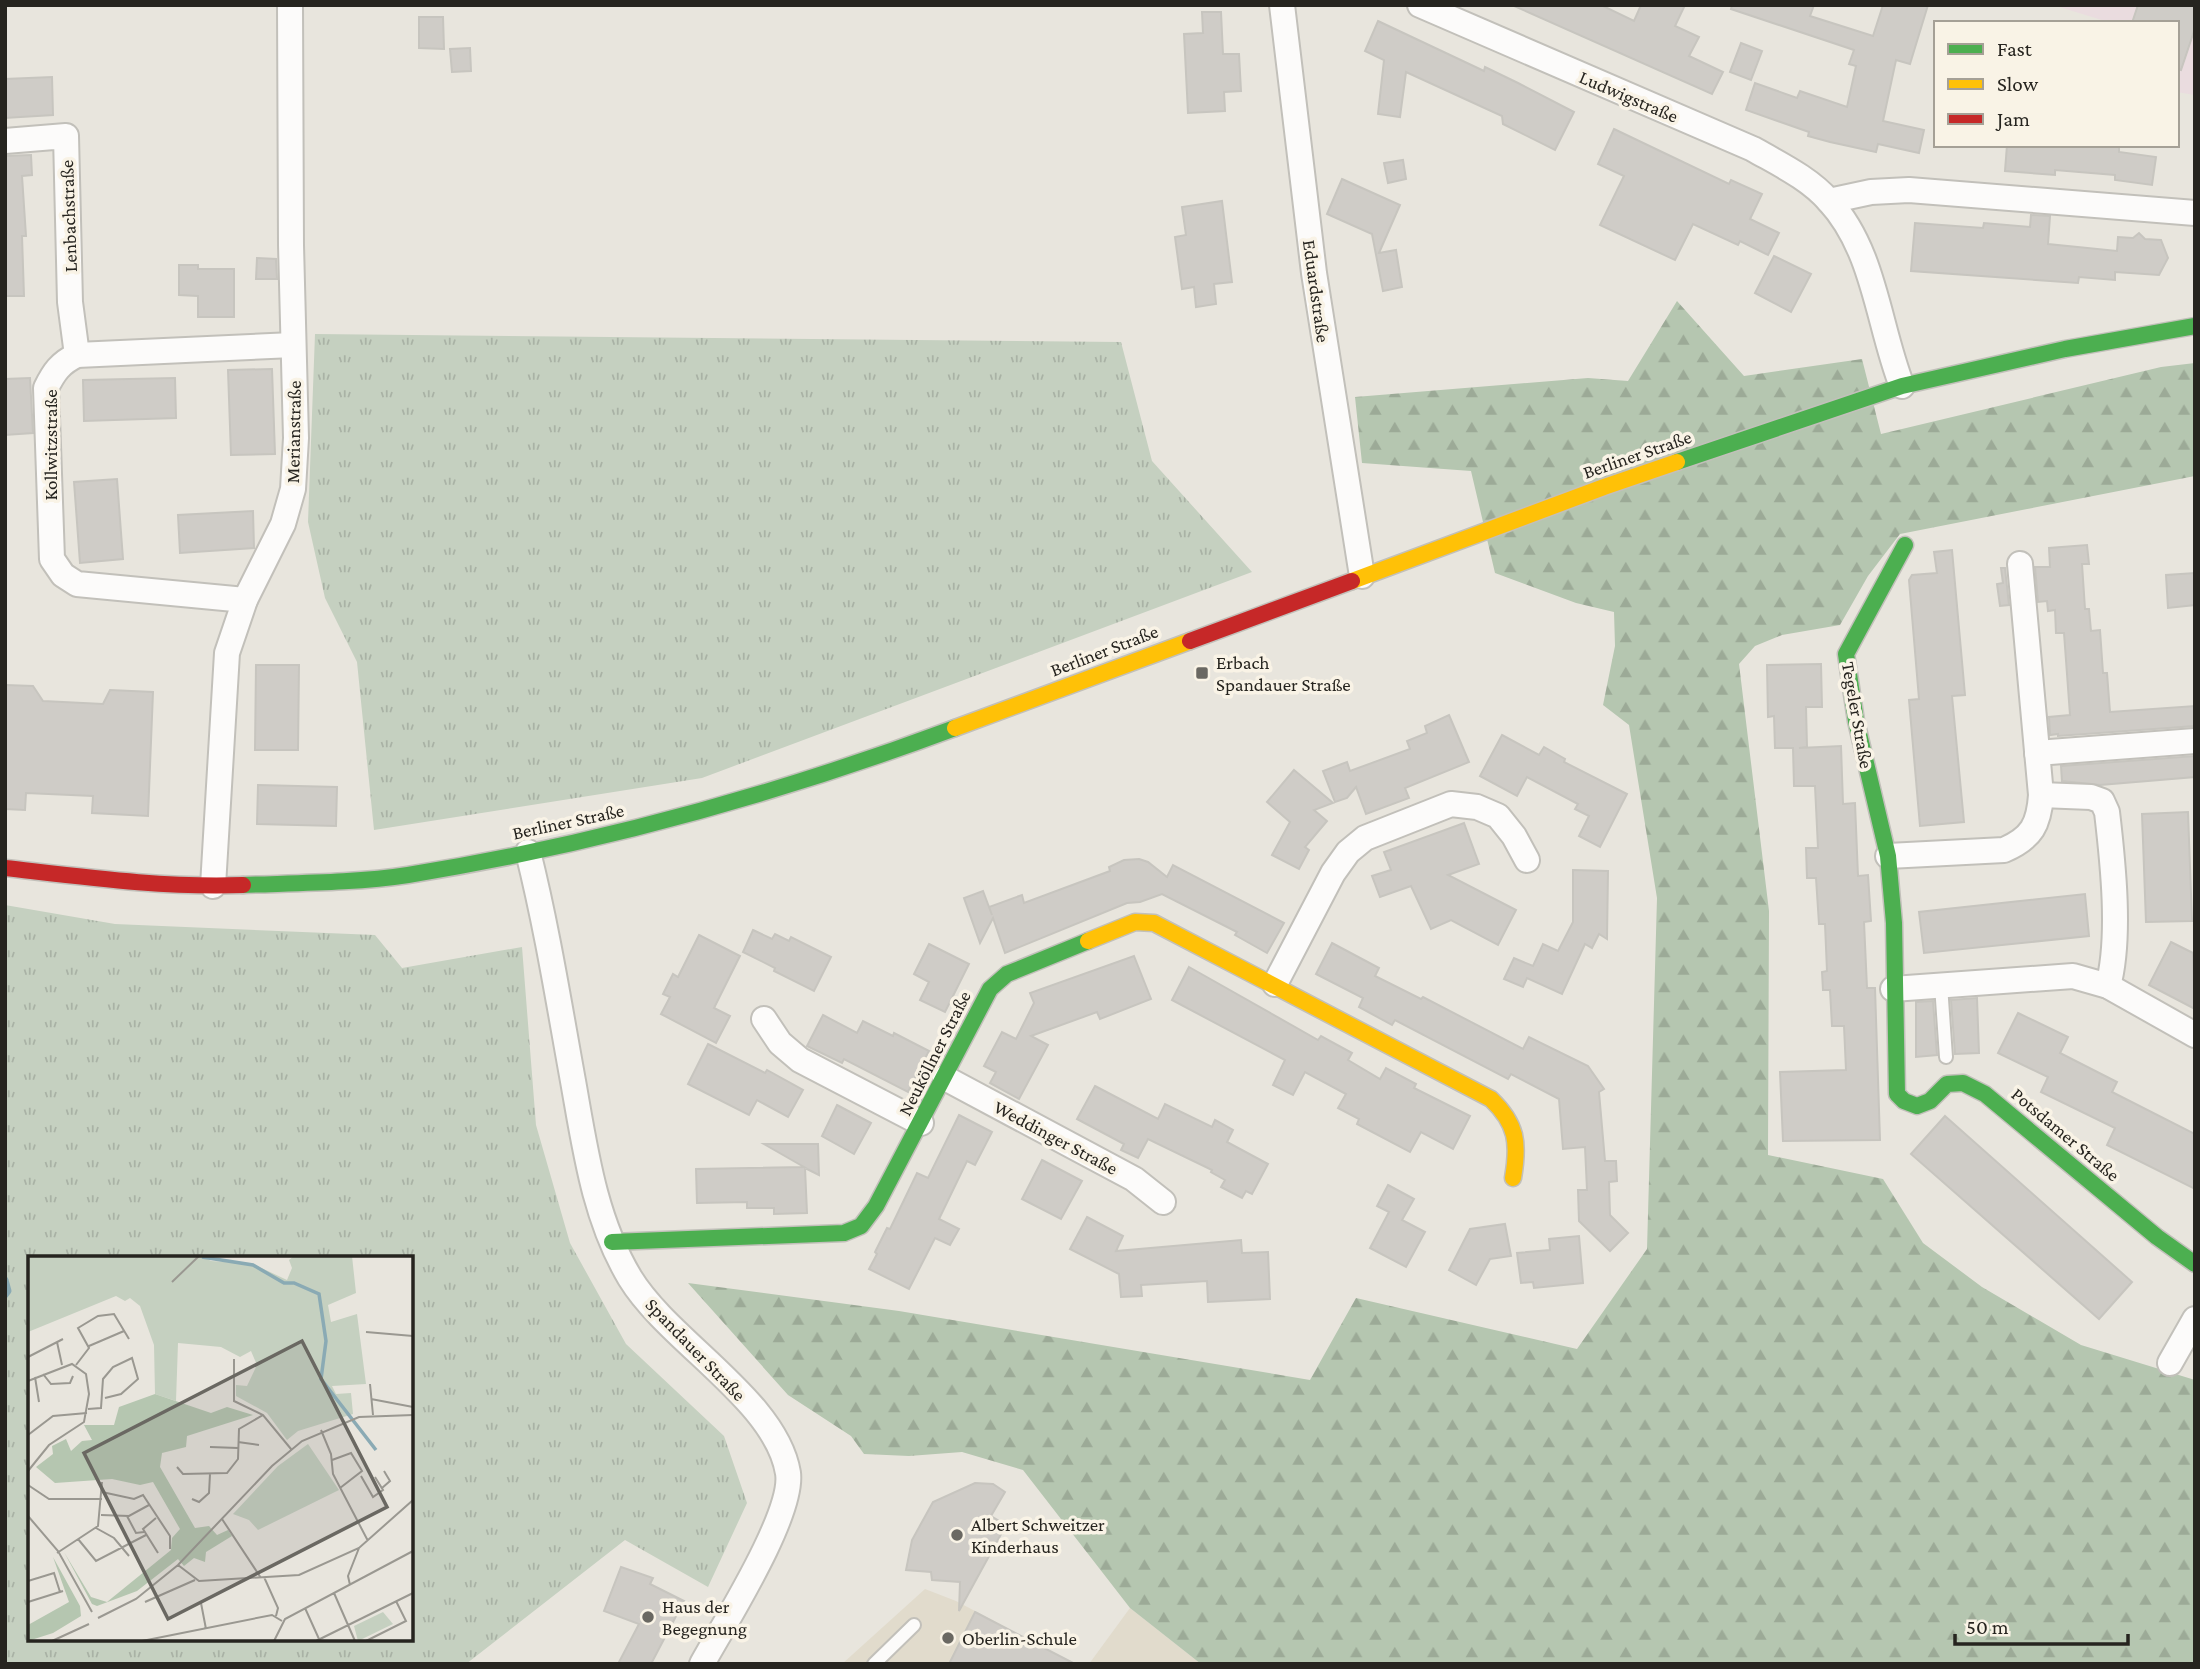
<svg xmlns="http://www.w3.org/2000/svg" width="2200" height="1669" viewBox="0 0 2200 1669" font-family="'Crimson Pro',serif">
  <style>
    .commercial { fill: #eadcdf }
    .built { fill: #e1dbcc }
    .grass { fill: url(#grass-tufts); fill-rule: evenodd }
    .forest { fill: url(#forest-firs) }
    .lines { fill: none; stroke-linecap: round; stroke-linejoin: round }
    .stream { stroke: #8aaab4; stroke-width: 7 }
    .building { fill: #cfccc7; stroke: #c7c5bf; stroke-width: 2 }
    .lane-casing { stroke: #c2c0ba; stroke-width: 16 }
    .street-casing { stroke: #c2c0ba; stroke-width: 28 }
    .fast-casing { stroke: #c2c0ba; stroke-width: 19 }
    .slow-casing { stroke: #c2c0ba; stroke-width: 19 }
    .jam-casing { stroke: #c2c0ba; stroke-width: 19 }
    .lane { stroke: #fcfbfa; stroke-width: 12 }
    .street { stroke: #fcfbfa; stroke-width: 24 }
    .fast { stroke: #4caf50; stroke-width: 16 }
    .slow { stroke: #ffc107; stroke-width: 16 }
    .jam { stroke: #c62828; stroke-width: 16 }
    .poi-dot { fill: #6a6862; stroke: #f9f3e6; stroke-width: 2.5 }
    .labels { text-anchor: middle; stroke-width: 7; stroke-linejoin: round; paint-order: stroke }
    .street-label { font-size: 19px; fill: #26241f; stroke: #f9f3e6 }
    .poi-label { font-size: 19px; fill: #26241f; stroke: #f9f3e6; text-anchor: start }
    .inset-river { fill: none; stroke: #8aaab4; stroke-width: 3.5 }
    .inset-road { fill: none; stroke: #9a9891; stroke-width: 2 }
    .view { fill: #6a6862; fill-opacity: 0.15; stroke: #6a6862; stroke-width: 3.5 }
    .inset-edge { fill: none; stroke: #26241f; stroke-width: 3.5 }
  </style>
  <defs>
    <pattern id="grass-tufts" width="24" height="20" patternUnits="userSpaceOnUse" patternTransform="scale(1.75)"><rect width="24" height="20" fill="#c5d0c0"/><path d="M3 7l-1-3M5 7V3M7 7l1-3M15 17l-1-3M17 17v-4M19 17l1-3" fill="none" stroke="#a9b2a5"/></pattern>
    <pattern id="forest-firs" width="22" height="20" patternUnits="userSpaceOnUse" patternTransform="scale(1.75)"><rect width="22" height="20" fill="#b5c6b0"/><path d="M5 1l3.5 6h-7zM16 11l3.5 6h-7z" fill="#9caa97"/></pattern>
  </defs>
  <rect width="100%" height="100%" fill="#e8e5dd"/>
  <!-- commercial -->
  <polygon class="commercial" points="2053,5 2195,5 2195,95 2177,92 2177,23 2105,23 2105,21"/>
  <!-- built -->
  <g class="built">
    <polygon points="925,1589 956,1601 1075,1664 842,1664"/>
    <polygon points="1130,1608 1201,1664 1089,1664"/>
  </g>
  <!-- grass -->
  <g class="grass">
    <polygon points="315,334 1121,342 1152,461 1252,572 702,778 374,830 357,662 325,598 308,522"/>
    <path d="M 5,905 L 115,924 L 375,935 L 402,968 L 522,947 L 536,1125 L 570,1243 L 626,1344 L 724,1436 L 747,1503 L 708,1587 L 625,1540 L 466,1664 L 5,1664 ZM 30,1258 L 411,1258 L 411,1639 L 30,1639 Z"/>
  </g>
  <!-- forest -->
  <polygon class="forest" points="1677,301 1744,376 1862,359 1881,434 2161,367 2195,363 2195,476 1900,534 1868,576 1840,625 1782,635 1755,646 1739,664 1769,911 1768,1155 1883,1179 1923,1243 1982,1287 2081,1345 2195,1380 2195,1664 1201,1664 1130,1608 1023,1470 962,1452 909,1456 864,1454 851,1436 788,1395 688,1283 899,1311 1310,1380 1356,1298 1577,1349 1647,1249 1657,898 1629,725 1603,705 1615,646 1614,612 1576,603 1495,573 1471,471 1362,463 1355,397 1588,378 1628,381"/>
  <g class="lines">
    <!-- stream -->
    <polyline class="stream" points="5,1280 8,1291 5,1295"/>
  </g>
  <!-- building -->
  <g class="building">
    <polygon points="1512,5 1601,5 1634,21 1641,5 1685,5 1675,26 1699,37 1689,56 1723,72 1712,94"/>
    <polygon points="1732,5 1814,5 1810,16 1873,36 1883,5 1928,5 1910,64 1896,60 1883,121 1924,130 1919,153 1878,144 1876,152 1830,142 1808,136 1809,132 1746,110 1755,83 1797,98 1800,91 1847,107 1856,66 1849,64 1854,50 1731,9"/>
    <polygon points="2138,5 2195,5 2195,28 2181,70 2177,69 2177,23 2132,23"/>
    <polygon points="1202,12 1221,12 1223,54 1239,54 1241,91 1224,92 1225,111 1188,113 1184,34 1203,33"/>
    <polygon points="419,17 443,17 444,49 419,48"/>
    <polygon points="1378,21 1484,71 1485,67 1518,83 1574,112 1555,150 1503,124 1502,116 1406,72 1400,117 1378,114 1384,60 1365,51"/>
    <polygon points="1741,43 1762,51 1751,80 1730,72"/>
    <polygon points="470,48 471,71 452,72 450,49"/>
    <polygon points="52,77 53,115 5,118 5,79"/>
    <polygon points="1614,129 1729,184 1731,180 1762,194 1750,219 1779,233 1768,255 1740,241 1738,245 1693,224 1675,260 1600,225 1624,176 1598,164"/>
    <polygon points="2007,145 2119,145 2119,152 2156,157 2152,185 2115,180 2115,175 2055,170 2055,175 2005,171"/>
    <polygon points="31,155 32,175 22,176 26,236 22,236 24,296 5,296 5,156"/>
    <polygon points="1403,160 1406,179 1388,183 1384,163"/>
    <polygon points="1342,179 1400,205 1379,253 1396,250 1402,287 1383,291 1372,234 1327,214"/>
    <polygon points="1222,201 1232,282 1214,284 1216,304 1196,307 1194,287 1182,289 1175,237 1186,235 1182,207"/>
    <polygon points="2031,215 2050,216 2048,244 2117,251 2118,237 2133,238 2139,233 2145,239 2161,240 2168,258 2159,275 2115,272 2115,280 2079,277 2078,283 1911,271 1915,223 1983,228 1984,223 2030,227"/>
    <polygon points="1774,256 1811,274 1791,312 1755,293"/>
    <polygon points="257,258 276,259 277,279 256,279"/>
    <polygon points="179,265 198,265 198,269 234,269 234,317 198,317 198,296 179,295"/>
    <polygon points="272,369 275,454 231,455 228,370"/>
    <polygon points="30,378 33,433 5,435 5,379"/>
    <polygon points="175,378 176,418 84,421 83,380"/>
    <polygon points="117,479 123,559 80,563 74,482"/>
    <polygon points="253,511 254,548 180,553 178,515"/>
    <polygon points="2087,545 2089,564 2082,564 2085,609 2089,609 2091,631 2100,630 2103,673 2107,673 2110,712 2195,706 2195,726 2058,736 2058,734 2050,735 2049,717 2070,715 2064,633 2056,633 2055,610 2048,611 2047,601 2038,602 2035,567 2050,567 2049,548"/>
    <polygon points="1952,550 1965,695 1952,696 1964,822 1920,826 1909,700 1919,699 1909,580 1912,575 1937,573 1934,552"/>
    <polygon points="2001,568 2005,568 2009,605 2000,606 1997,584 2003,583"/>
    <polygon points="2195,573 2195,605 2168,608 2166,575"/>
    <polygon points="1821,664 1822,707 1806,707 1807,747 1799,748 1841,746 1843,804 1855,803 1858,876 1868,875 1871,921 1864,922 1867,988 1875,988 1880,1140 1783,1141 1780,1072 1846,1070 1844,1026 1832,1026 1830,990 1823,990 1822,972 1827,971 1825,924 1819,924 1816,878 1807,878 1806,848 1818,848 1815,786 1794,786 1793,748 1775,748 1774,716 1768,717 1767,665"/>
    <polygon points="256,665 299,665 298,750 255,750"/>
    <polygon points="5,685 33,686 43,701 103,704 110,690 153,692 148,816 92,813 93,796 26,793 25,810 5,809"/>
    <polygon points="1449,715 1469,762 1405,788 1409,798 1366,814 1356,787 1347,798 1335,802 1323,771 1347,762 1350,771 1410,749 1407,741 1427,733 1425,726"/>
    <polygon points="1502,735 1539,755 1544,747 1565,759 1564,762 1627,794 1600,847 1579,836 1589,816 1575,809 1578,804 1527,777 1517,796 1480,776"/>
    <polygon points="2195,756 2195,777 2100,785 2062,781 2061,766"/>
    <polygon points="1294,770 1333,803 1314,810 1327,821 1305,847 1309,850 1299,869 1272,855 1290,822 1267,802"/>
    <polygon points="258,785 337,787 336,826 257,824"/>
    <polygon points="2188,812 2192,921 2146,922 2142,814"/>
    <polygon points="1464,823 1479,864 1448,875 1516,910 1498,945 1451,920 1431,929 1411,886 1380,897 1372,876 1391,870 1384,852"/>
    <polygon points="1139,859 1148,862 1167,877 1173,865 1284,923 1267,953 1235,935 1237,932 1162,894 1140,902 1127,903 1005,953 993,918 980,943 964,898 983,891 992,915 989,907 1022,895 1024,903 1110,871 1109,867 1124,860"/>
    <polygon points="1573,870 1608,871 1607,939 1599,934 1592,948 1585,944 1562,994 1527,978 1523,987 1504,979 1514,958 1533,966 1543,944 1558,951 1573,922"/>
    <polygon points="2085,894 2089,936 1924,953 1919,912"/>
    <polygon points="753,930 772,939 775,934 789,941 791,937 831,957 814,991 774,971 775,968 743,952"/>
    <polygon points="699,935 740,956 714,1008 730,1016 716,1043 661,1014 670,997 663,994 673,974 678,977"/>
    <polygon points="2171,942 2193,953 2195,1009 2149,985"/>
    <polygon points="1332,943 1379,968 1375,976 1421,999 1423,997 1523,1049 1529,1037 1588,1066 1604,1089 1599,1092 1605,1161 1616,1161 1617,1181 1609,1182 1610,1215 1628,1233 1610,1251 1579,1221 1578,1190 1587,1190 1585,1147 1563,1149 1559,1099 1511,1074 1508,1079 1395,1020 1392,1025 1359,1007 1363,998 1316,974"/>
    <polygon points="929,944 969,964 945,1012 920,1000 929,982 914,974"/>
    <polygon points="1134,956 1151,999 1100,1019 1097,1012 1031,1036 1048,1045 1019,1099 990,1083 996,1072 984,1066 1002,1032 1016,1039 1034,1003 1030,993"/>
    <polygon points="1189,967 1318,1040 1321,1036 1352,1053 1348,1060 1380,1079 1386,1068 1416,1084 1414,1088 1470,1116 1453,1149 1421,1132 1410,1152 1357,1124 1359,1119 1338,1108 1346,1094 1305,1072 1293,1095 1273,1085 1285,1060 1172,1000"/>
    <polygon points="1977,998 1979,1053 1955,1054 1951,1000"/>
    <polygon points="1933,1001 1937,1055 1916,1057 1916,1002"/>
    <polygon points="2018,1013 2068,1037 2060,1053 2117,1082 2112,1092 2195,1134 2195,1189 2107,1145 2115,1128 2041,1092 2048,1077 1998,1053"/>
    <polygon points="823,1015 857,1033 863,1021 893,1036 894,1033 929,1051 908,1092 844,1059 842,1063 807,1046"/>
    <polygon points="708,1044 765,1073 767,1070 803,1090 788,1117 757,1100 749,1115 688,1084"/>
    <polygon points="1095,1086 1158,1119 1165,1104 1212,1127 1215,1120 1233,1130 1227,1142 1268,1164 1252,1194 1246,1191 1242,1198 1221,1187 1225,1180 1211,1172 1212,1170 1148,1139 1138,1158 1121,1150 1124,1144 1077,1119"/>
    <polygon points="837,1105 871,1123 854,1154 822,1136"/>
    <polygon points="959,1115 992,1132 975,1165 967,1161 939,1219 959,1229 950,1245 935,1238 909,1289 869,1269 877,1254 875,1252 887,1228 890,1229 917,1173 928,1178"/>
    <polygon points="1945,1116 2132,1282 2099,1319 1911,1154"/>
    <polygon points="764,1144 818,1144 819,1175 805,1168 807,1213 774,1214 774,1208 747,1208 747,1202 697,1203 696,1169 804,1167"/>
    <polygon points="1042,1160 1082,1181 1061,1219 1022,1199"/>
    <polygon points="1388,1185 1414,1199 1402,1220 1425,1232 1406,1267 1370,1248 1389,1212 1377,1206"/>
    <polygon points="1087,1217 1123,1236 1116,1251 1241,1240 1242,1253 1268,1252 1270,1299 1208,1302 1207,1281 1141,1285 1142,1296 1121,1297 1119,1274 1070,1249"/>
    <polygon points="1505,1224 1511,1256 1490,1259 1476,1285 1449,1270 1470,1229"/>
    <polygon points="1579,1236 1583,1283 1534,1288 1533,1282 1521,1283 1517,1253 1550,1250 1549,1239"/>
    <polygon points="975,1483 993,1484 1005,1492 991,1516 1006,1525 959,1611 960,1582 932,1580 931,1572 906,1570 912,1540 933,1502"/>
    <polygon points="621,1567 653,1578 650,1584 684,1601 651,1664 618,1664 639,1624 604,1611"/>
    <polygon points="975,1612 1075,1664 949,1664"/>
  </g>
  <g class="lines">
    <!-- lane casing -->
    <g class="lane-casing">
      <g id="lane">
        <polyline points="1941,985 1946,1057"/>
        <polyline points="874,1664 914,1625"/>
      </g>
    </g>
    <!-- street casing -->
    <g class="street-casing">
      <g id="street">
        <polyline points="1282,5 1314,273 1362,576"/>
        <path d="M 1420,5 L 1753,149 C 1779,164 1809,178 1829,201 C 1875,251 1878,325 1902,386"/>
        <polyline points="5,141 66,136 70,302 77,355"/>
        <polyline points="1829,201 1871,192 1909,190 2195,213"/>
        <path d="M 245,600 L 77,584 L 63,575 L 52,559 L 46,388 C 54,372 60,363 77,355 L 293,345"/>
        <polyline points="2037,753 2195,741"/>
        <path d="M 2041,795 L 2091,797 L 2102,801 L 2107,812 C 2113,863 2121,938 2108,986"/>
        <path d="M 528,852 C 547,928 559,1004 573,1081 C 585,1148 594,1218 630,1278 C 669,1342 776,1400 788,1473 C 794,1514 724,1624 702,1664"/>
        <path d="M 1888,856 L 2004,850 C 2032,838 2039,824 2041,795 L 2020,564"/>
        <polyline points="213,886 227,653 245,600 283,524 293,489 296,438 291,245 290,5"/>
        <polyline points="1275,984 1333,873 1348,852 1365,838 1451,804 1477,807 1498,816 1514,836 1527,860"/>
        <polyline points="1893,989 2073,976 2108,986 2195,1035"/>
        <polyline points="764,1019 780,1043 800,1060 921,1123"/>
        <polyline points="945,1078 1134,1179 1163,1202"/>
        <polyline points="2170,1363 2195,1319"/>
      </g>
    </g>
    <!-- fast casing -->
    <g class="fast-casing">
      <g id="fast">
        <polyline points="1677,462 1902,386 2065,349 2195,326"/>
        <polyline points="1905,545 1846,654 1856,721 1888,856 1894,923 1897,1094 1904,1101 1917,1106 1930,1101 1947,1084 1963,1083 1985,1094 2157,1237 2195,1264"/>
        <path d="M 243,885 C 296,883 356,883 408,875 C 594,845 778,794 955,728"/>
        <polyline points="612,1242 844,1233 861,1226 876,1206 990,989 1007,974 1088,941"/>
      </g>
    </g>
    <!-- slow casing -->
    <g class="slow-casing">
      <g id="slow">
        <polyline points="1352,581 1604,487 1677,462"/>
        <polyline points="955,728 1190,641"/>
        <path d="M 1088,941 L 1135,922 L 1154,923 L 1491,1099 C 1517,1124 1519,1143 1513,1178"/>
      </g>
    </g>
    <!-- jam casing -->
    <g class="jam-casing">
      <g id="jam">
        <polyline points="1190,641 1352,581"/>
        <path d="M 5,868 C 84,877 164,888 243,885"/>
      </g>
    </g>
    <!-- lane -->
    <use href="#lane" class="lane"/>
    <!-- street -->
    <use href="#street" class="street"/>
    <!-- fast -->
    <use href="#fast" class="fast"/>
    <!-- slow -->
    <use href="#slow" class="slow"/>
    <!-- jam -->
    <use href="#jam" class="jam"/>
  </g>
  <!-- markers -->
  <g class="poi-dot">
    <rect x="1195" y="666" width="14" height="14" rx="3.5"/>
    <circle cx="957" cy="1535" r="7"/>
    <circle cx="648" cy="1617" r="7"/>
    <circle cx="948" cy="1638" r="7"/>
  </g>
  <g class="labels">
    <!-- street labels -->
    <g class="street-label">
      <text transform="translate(1629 96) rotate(23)" y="7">Ludwigstraße</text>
      <text transform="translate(68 216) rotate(-92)" y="7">Lenbachstraße</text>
      <text transform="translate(1317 291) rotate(82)" y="7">Eduardstraße</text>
      <text transform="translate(293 432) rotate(-89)" y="7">Merianstraße</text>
      <text transform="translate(50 445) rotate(-90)" y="7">Kollwitzstraße</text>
      <text transform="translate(1637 454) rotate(-19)" y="7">Berliner Straße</text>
      <text transform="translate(1104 650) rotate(-21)" y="7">Berliner Straße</text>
      <text transform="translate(1858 715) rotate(80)" y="7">Tegeler Straße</text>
      <text transform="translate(568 821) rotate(-12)" y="7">Berliner Straße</text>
      <text transform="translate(934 1053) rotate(-63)" y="7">Neuköllner Straße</text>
      <text transform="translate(2066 1134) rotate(40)" y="7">Potsdamer Straße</text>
      <text transform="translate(1056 1137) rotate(28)" y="7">Weddinger Straße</text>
      <text transform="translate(696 1349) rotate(46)" y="7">Spandauer Straße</text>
    </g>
    <!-- poi labels -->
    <g class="poi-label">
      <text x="1216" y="669">Erbach<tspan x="1216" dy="22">Spandauer Straße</tspan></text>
      <text x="971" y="1531">Albert Schweitzer<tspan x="971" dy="22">Kinderhaus</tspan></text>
      <text x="662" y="1613">Haus der<tspan x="662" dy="22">Begegnung</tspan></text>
      <text x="962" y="1645">Oberlin-Schule</text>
    </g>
  </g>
  <!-- overview -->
  <g transform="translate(28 1256)">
    <rect width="385" height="385" fill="#e8e5dd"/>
    <path d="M 0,0 L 174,0 L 183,5 L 225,8 L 259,24 L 264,12 L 261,4 L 266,0 L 324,0 L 328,37 L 300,49 L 303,66 L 329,58 L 338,128 L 304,130 L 308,138 L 323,137 L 325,158 L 270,175 L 259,184 L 239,157 L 208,140 L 208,129 L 219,130 L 229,109 L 223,95 L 212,101 L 193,91 L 150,87 L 148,145 L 127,138 L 126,89 L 112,50 L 102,42 L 97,45 L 88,40 L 0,76 ZM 280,188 L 311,234 L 230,274 L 221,264 L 205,258 L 250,210 Z" fill="#c5d0c0"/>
    <path d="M 127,138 L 183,157 L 199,151 L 225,159 L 159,180 L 158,191 L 134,197 L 132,211 L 167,272 L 181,270 L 189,279 L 200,274 L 204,280 L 178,296 L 177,306 L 166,302 L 156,310 L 150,303 L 109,335 L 69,350 L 64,348 L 36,296 L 63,341 L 79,346 L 143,294 L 144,282 L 152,273 L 125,226 L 112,229 L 84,223 L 27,227 L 8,211 L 25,198 L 24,190 L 38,183 L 43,195 L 54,185 L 64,184 L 56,169 L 86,169 L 91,151 ZM 25,301 L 52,350 L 53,360 L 25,377 L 0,385 L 0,369 L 41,346 Z" fill="#b5c6b0"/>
    <path d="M 355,356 L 365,368 L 330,385 L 326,370 Z" fill="#c5d0c0"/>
    <path class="inset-river" d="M 174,1 L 225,9 L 256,27 L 266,27 L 291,38 L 298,85 L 293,123 L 348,194"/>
    <path class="inset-road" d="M 144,26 L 171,0M 338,76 L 385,80M 29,86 L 34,109M 61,90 L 96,75M 0,101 L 35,83M 206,103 L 206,145 L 235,159 L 263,193M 48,109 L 61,92 L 50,72 L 70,60 L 86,58 L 101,83M 15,118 L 23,128 L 42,127 L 45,120M 7,121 L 11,146M 0,125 L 44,108 L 58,118 L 61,138 L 56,166 L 21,189 L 0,215M 342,128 L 345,159M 343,143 L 385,151M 60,153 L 73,152 L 75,123 L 85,111 L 104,102 L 110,123 L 93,138 L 77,142M 293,174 L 303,198 L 305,218 L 340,285M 0,179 L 25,160 L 59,157M 210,186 L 231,189M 182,191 L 210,192M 304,204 L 323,197 L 334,215 L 312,232M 149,211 L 155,218 L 199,217 L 210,203 L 211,173 L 235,159M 333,220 L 345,241 L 355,234 L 347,221M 0,229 L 21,243 L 74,243M 354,232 L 362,225 L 356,215M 74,236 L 106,243 L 115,239 L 142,280 L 142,293M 164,243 L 171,246 L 181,237 L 182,218M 73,259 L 101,260 L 121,249M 0,260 L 30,295 L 64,356M 99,260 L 108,277 L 116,276M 128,262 L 115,273 L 130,297M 194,263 L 233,322M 68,272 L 86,282 L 101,300M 50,283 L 68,305 L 118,279M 29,297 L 70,270 L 74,226M 150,309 L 171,325 L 271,319 L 331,292 L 385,244M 236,321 L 250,352 L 248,360M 0,325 L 26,317 L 32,336M 322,329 L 320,320 L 331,292M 306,337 L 327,385M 0,346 L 35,335M 117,346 L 167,324M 173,347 L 178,373M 277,352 L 291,383M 70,362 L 108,343 L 150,309 L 244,210 L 274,185 L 331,161 L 385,159M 24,385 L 61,368M 114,385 L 244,359 L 254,365M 246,385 L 257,363 L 385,295M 288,385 L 385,337M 338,385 L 378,365 L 368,345"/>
    <path class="view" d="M 274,85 L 359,251 L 140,363 L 56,197 Z"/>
    <rect width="385" height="385" class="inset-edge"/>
  </g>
  <!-- border -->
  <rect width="2200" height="1669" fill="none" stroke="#26241f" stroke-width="14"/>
  <!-- legend -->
  <rect x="1934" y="21" width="245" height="126" fill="#f9f3e6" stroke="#a5a096" stroke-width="2"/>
  <rect x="1948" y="44" width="35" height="10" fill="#4caf50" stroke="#a5a096" stroke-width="2"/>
  <text x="1997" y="56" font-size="21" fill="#26241f">Fast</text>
  <rect x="1948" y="79" width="35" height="10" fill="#ffc107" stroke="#a5a096" stroke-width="2"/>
  <text x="1997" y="91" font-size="21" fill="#26241f">Slow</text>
  <rect x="1948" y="114" width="35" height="10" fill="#c62828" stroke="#a5a096" stroke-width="2"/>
  <text x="1997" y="126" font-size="21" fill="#26241f">Jam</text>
  <!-- scale -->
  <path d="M1955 1634v10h173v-10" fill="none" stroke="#26241f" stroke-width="3.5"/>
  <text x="1966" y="1634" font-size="21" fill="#26241f" stroke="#f9f3e6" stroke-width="5" paint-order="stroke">50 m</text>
</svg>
